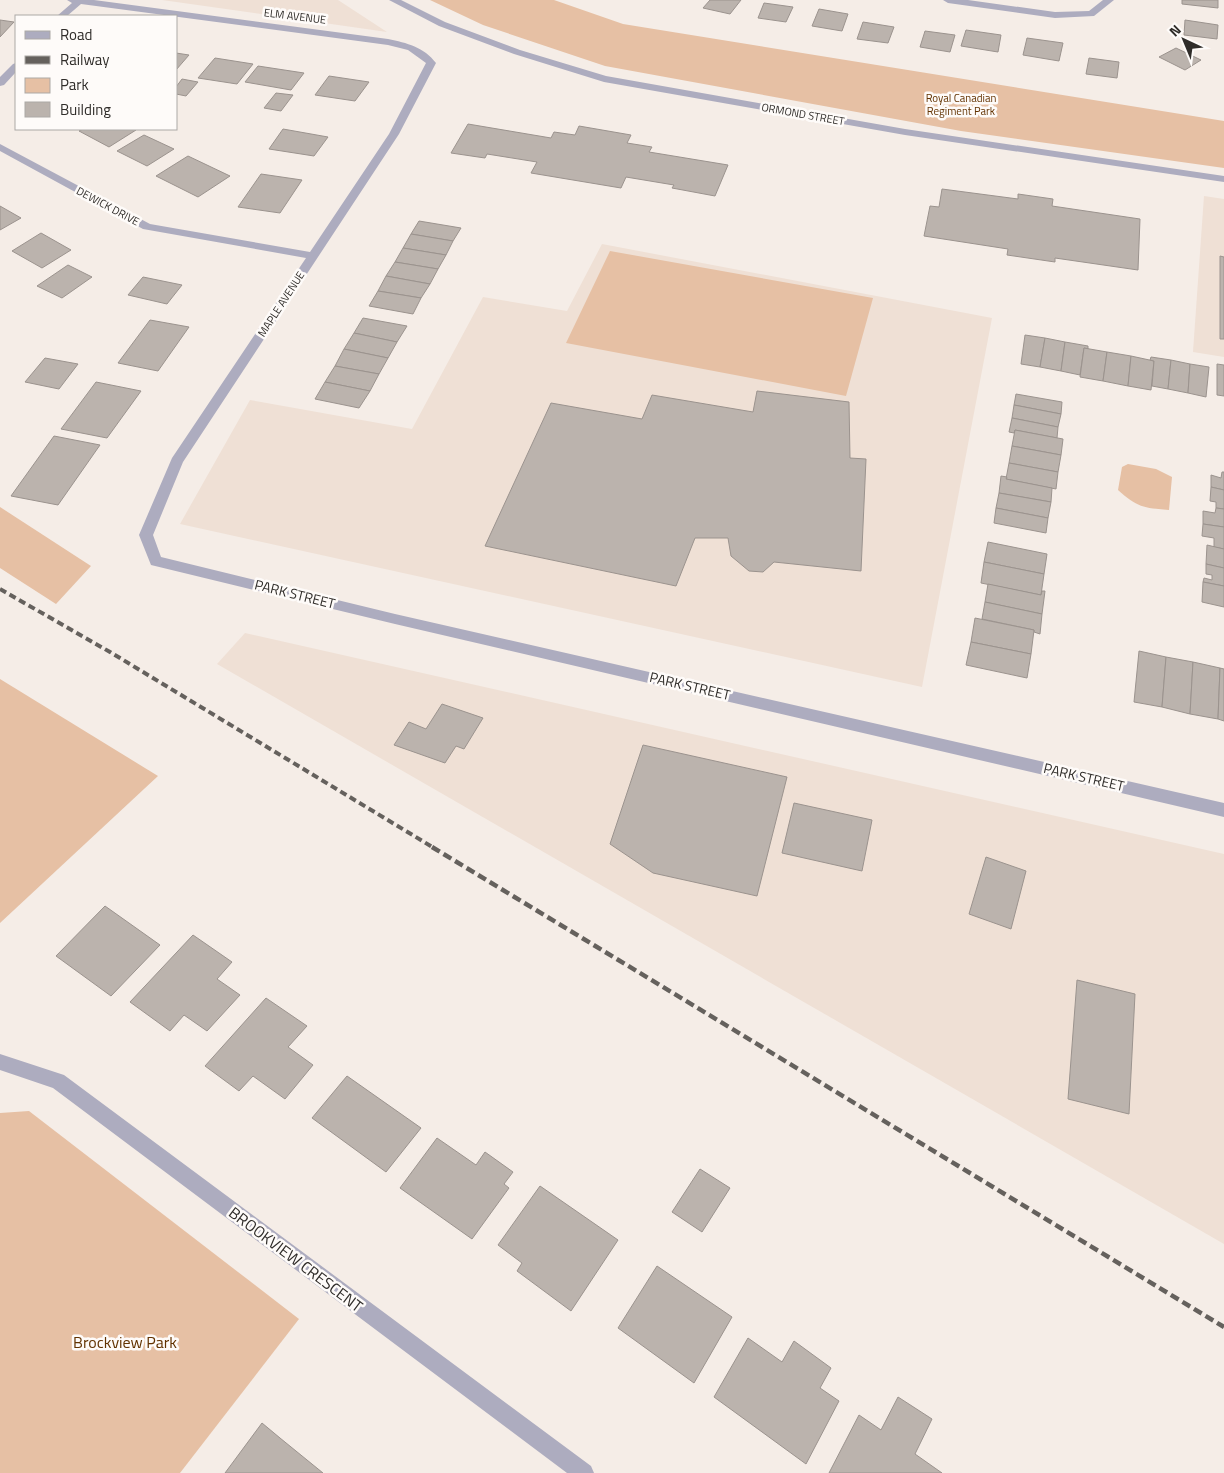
<svg xmlns="http://www.w3.org/2000/svg" width="1224" height="1473" viewBox="0 0 1224 1473" font-family="'Titillium Web',sans-serif">
  <style>
    .built { fill: #efe0d5 }
    .green { fill: #e6c0a4 }
    .building { fill: #bbb3ad; stroke: #9b938e }
    .lines { fill: none; stroke-linecap: round; stroke-linejoin: round }
    .minor { fill: #adacbf; fill-rule: evenodd }
    .tertiary { fill: #adacbf; fill-rule: evenodd }
    .rail-far1 { stroke: #65615d; stroke-width: 4; stroke-dasharray: 7 4; stroke-linecap: butt }
    .rail { stroke: #65615d; stroke-width: 4.5; stroke-dasharray: 9 4.5; stroke-linecap: butt }
    .labels { text-anchor: middle; stroke-width: 5; stroke-linejoin: round; paint-order: stroke }
    .far-street-label { font-size: 11px; fill: #302d2a; stroke: #fefbf9 }
    .far-park-label { font-size: 11px; fill: #623200; stroke: #fefbf9 }
    .street-label { font-size: 14px; fill: #302d2a; stroke: #fefbf9 }
    .near-street-label { font-size: 16px; fill: #302d2a; stroke: #fefbf9 }
    .near-park-label { font-size: 16px; fill: #623200; stroke: #fefbf9 }
  </style>
  <rect width="100%" height="100%" fill="#f5ede7"/>
  <!-- built -->
  <g class="built">
    <polygon points="162,0 338,0 387,32"/>
    <polygon points="1204,196 1224,199 1224,357 1193,352"/>
    <polygon points="602,244 992,318 922,687 180,524 250,400 412,429 483,297 567,311"/>
    <polygon points="245,633 1224,854 1224,1244 217,664"/>
  </g>
  <!-- green -->
  <g class="green">
    <polygon points="430,0 554,0 623,24 1224,121 1224,168 961,131 605,66 483,25"/>
    <polygon points="610,251 873,298 846,396 566,343"/>
    <path d="M 1128,464 L 1156,469 L 1172,477 L 1169,510 C 1143,508 1137,507 1118,490 L 1122,467 Z"/>
    <polygon points="0,507 91,566 56,604 0,568"/>
    <polygon points="0,679 158,776 0,923"/>
    <polygon points="29,1111 299,1319 180,1473 0,1473 0,1113"/>
  </g>
  <!-- building -->
  <g class="building">
    <polygon points="710,0 741,0 730,14 703,8"/>
    <polygon points="1182,0 1218,0 1218,8 1182,4"/>
    <polygon points="764,3 793,7 786,22 758,18"/>
    <polygon points="819,9 848,14 842,31 812,26"/>
    <polygon points="0,20 14,22 0,37"/>
    <polygon points="1185,20 1218,25 1217,39 1184,35"/>
    <polygon points="863,22 894,27 888,43 857,39"/>
    <polygon points="966,30 1001,35 998,52 961,46"/>
    <polygon points="925,31 955,35 950,52 920,47"/>
    <polygon points="1027,38 1063,43 1059,61 1023,55"/>
    <polygon points="1176,48 1201,60 1185,70 1159,57"/>
    <polygon points="176,53 189,55 176,70"/>
    <polygon points="215,58 253,64 237,84 198,78"/>
    <polygon points="1089,58 1119,62 1117,78 1086,74"/>
    <polygon points="258,66 304,73 291,90 245,82"/>
    <polygon points="329,76 369,82 355,101 315,95"/>
    <polygon points="182,79 198,82 186,96 176,94 176,87"/>
    <polygon points="276,93 293,95 281,111 264,108"/>
    <polygon points="468,124 551,138 554,132 575,135 579,126 631,135 627,143 652,147 649,152 728,165 715,196 672,188 674,185 626,177 621,188 531,173 537,162 487,154 485,158 451,153"/>
    <polygon points="83,129 133,129 136,130 109,147 79,131"/>
    <polygon points="283,129 328,137 314,156 269,149"/>
    <polygon points="144,135 174,149 147,166 117,151"/>
    <polygon points="188,156 230,176 198,197 156,176"/>
    <polygon points="261,174 302,180 280,213 238,207"/>
    <polygon points="942,189 1018,199 1018,194 1053,199 1052,206 1140,219 1138,270 1055,258 1055,262 1007,255 1008,249 924,236 930,206 939,207"/>
    <polygon points="0,206 21,218 0,230"/>
    <polygon points="419,221 461,228 453,241 411,234"/>
    <polygon points="41,233 71,250 42,268 12,251"/>
    <polygon points="411,234 453,241 446,255 403,248"/>
    <polygon points="403,248 446,255 438,269 395,262"/>
    <polygon points="1220,256 1224,257 1224,339 1220,339"/>
    <polygon points="395,262 438,269 430,284 386,276"/>
    <polygon points="68,265 92,277 62,298 37,286"/>
    <polygon points="386,276 430,284 421,298 378,291"/>
    <polygon points="143,277 182,285 167,304 128,295"/>
    <polygon points="378,291 421,298 413,314 369,306"/>
    <polygon points="363,318 407,326 397,342 354,333"/>
    <polygon points="150,320 189,327 158,371 118,363"/>
    <polygon points="354,333 397,342 388,358 344,349"/>
    <polygon points="1025,335 1045,338 1040,367 1021,364"/>
    <polygon points="1045,338 1065,342 1061,371 1040,367"/>
    <polygon points="1065,342 1088,346 1088,349 1084,348 1080,375 1061,371"/>
    <polygon points="1084,348 1107,352 1103,381 1080,377"/>
    <polygon points="344,349 388,358 379,374 335,366"/>
    <polygon points="1107,352 1131,356 1128,386 1103,381"/>
    <polygon points="1131,356 1154,361 1151,390 1128,386"/>
    <polygon points="1151,357 1171,360 1168,389 1152,386 1154,361 1150,360"/>
    <polygon points="45,358 78,364 59,389 25,382"/>
    <polygon points="1171,360 1190,364 1188,393 1168,389"/>
    <polygon points="1190,364 1209,367 1206,397 1188,393"/>
    <polygon points="1217,364 1224,365 1224,396 1217,395"/>
    <polygon points="335,366 379,374 370,391 325,382"/>
    <polygon points="96,382 141,391 107,438 61,429"/>
    <polygon points="325,382 370,391 359,408 315,399"/>
    <polygon points="757,391 849,402 850,458 866,459 861,571 774,562 763,572 749,571 731,556 728,538 695,538 676,586 485,546 551,403 642,419 652,395 753,412"/>
    <polygon points="1016,394 1062,402 1061,414 1014,405"/>
    <polygon points="1014,405 1061,414 1058,427 1012,418"/>
    <polygon points="1012,418 1058,427 1057,438 1015,430 1014,433 1009,432"/>
    <polygon points="1015,430 1063,439 1061,455 1012,446"/>
    <polygon points="54,436 100,445 58,505 11,496"/>
    <polygon points="1012,446 1061,455 1058,472 1009,463"/>
    <polygon points="1009,463 1058,472 1056,489 1006,479"/>
    <polygon points="1222,472 1224,472 1224,490 1211,487 1211,475 1221,478"/>
    <polygon points="1001,476 1007,477 1006,479 1052,488 1051,502 999,493"/>
    <polygon points="1211,487 1224,490 1224,509 1216,508 1216,502 1210,501"/>
    <polygon points="999,493 1051,502 1048,518 996,508"/>
    <polygon points="996,508 1048,518 1046,533 994,523"/>
    <polygon points="1216,508 1224,509 1224,527 1203,524 1203,511 1215,513"/>
    <polygon points="1203,524 1224,527 1224,549 1214,547 1214,538 1202,536"/>
    <polygon points="988,542 1047,554 1044,574 984,562"/>
    <polygon points="1207,545 1224,549 1224,568 1206,564"/>
    <polygon points="984,562 1044,574 1041,595 981,583"/>
    <polygon points="1206,564 1224,568 1224,586 1203,582 1204,578 1212,580 1212,575 1206,574"/>
    <polygon points="1203,582 1224,586 1224,607 1202,602"/>
    <polygon points="988,584 1041,595 1042,591 1045,591 1042,614 985,602"/>
    <polygon points="985,602 1042,614 1040,634 1034,632 1034,630 982,619"/>
    <polygon points="975,618 1034,630 1031,654 971,642"/>
    <polygon points="971,642 1031,654 1027,678 966,665"/>
    <polygon points="1139,651 1166,657 1162,707 1134,702"/>
    <polygon points="1166,657 1193,662 1190,714 1162,707"/>
    <polygon points="1193,662 1220,668 1218,719 1190,714"/>
    <polygon points="1220,668 1224,669 1224,721 1218,719"/>
    <polygon points="442,704 483,718 464,749 456,746 445,763 394,745 409,722 426,729"/>
    <polygon points="643,745 787,777 757,896 653,873 610,844"/>
    <polygon points="794,803 872,820 862,871 782,853"/>
    <polygon points="986,857 1026,871 1011,929 969,914"/>
    <polygon points="105,906 160,945 111,996 56,956"/>
    <polygon points="193,935 232,962 217,979 240,995 207,1031 184,1015 170,1031 130,1002"/>
    <polygon points="1077,980 1135,994 1129,1114 1068,1099"/>
    <polygon points="266,998 307,1026 288,1047 313,1065 285,1099 253,1076 239,1091 205,1066"/>
    <polygon points="347,1076 421,1128 386,1172 312,1118"/>
    <polygon points="437,1138 476,1165 485,1152 513,1172 504,1184 509,1188 472,1239 400,1188"/>
    <polygon points="700,1169 730,1188 702,1232 672,1212"/>
    <polygon points="540,1186 618,1240 571,1311 517,1271 522,1263 498,1245"/>
    <polygon points="657,1266 732,1317 694,1383 618,1328"/>
    <polygon points="748,1338 782,1362 794,1341 831,1368 820,1388 839,1401 806,1464 714,1397"/>
    <polygon points="898,1397 932,1419 915,1454 942,1473 829,1473 859,1415 881,1430"/>
    <polygon points="262,1423 280,1438 323,1473 225,1473"/>
  </g>
  <g class="lines">
    <!-- minor -->
    <g class="minor">
      <path d="M 67,0 L 94,0 L 388,39 C 407,43 424,47 436,63 L 399,134 L 183,462 L 153,535 L 161,557 L 395,614 L 1224,803 L 1224,817 L 395,624 L 151,565 L 139,535 L 172,458 L 306,258 L 143,229 L 0,151 L 0,144 L 150,224 L 310,252 L 389,134 L 426,63 L 408,50 L 388,45 L 81,4 L 67,16 L 57,16 L 72,3 Z"/>
      <polygon points="943,0 968,0 1055,12 1089,11 1103,0 1114,0 1094,16 1055,18 948,3"/>
      <polygon points="16,63 16,72 4,85 0,86 0,77 13,64"/>
      <polygon points="0,1054 64,1075 591,1466 594,1473 567,1473 53,1088 0,1070"/>
    </g>
    <!-- tertiary -->
    <polygon class="tertiary" points="389,0 401,0 445,22 520,50 606,76 905,129 1224,176 1224,182 905,135 604,82 514,54 439,26"/>
    <!-- rail-far1 -->
    <polyline class="rail-far1" points="0,589 110,652 434,848"/>
    <!-- rail -->
    <polyline class="rail" points="432,847 1224,1327"/>
  </g>
  <g class="labels">
    <!-- far-street labels -->
    <g class="far-street-label">
      <text transform="translate(295 16) rotate(7)" y="4">ELM AVENUE</text>
      <text transform="translate(803 114) rotate(10)" y="4">ORMOND STREET</text>
      <text transform="translate(108 206) rotate(28)" y="4">DEWICK DRIVE</text>
      <text transform="translate(281 304) rotate(-57)" y="4">MAPLE AVENUE</text>
    </g>
    <!-- far-park labels -->
    <g class="far-park-label">
      <text x="961" y="102">Royal Canadian<tspan x="961" dy="13">Regiment Park</tspan></text>
    </g>
    <!-- street labels -->
    <g class="street-label">
      <text transform="translate(295 594) rotate(14)" y="5">PARK STREET</text>
      <text transform="translate(690 686) rotate(13)" y="5">PARK STREET</text>
      <text transform="translate(1084 777) rotate(13)" y="5">PARK STREET</text>
    </g>
    <!-- near-street labels -->
    <g class="near-street-label">
      <text transform="translate(296 1259) rotate(37)" y="6">BROOKVIEW CRESCENT</text>
    </g>
    <!-- near-park labels -->
    <g class="near-park-label">
      <text x="125" y="1348">Brockview Park</text>
    </g>
  </g>
  <!-- legend -->
  <rect x="15" y="15" width="162" height="115" fill="#fefbf9" stroke="#aca9a6"/>
  <rect x="25" y="31" width="25" height="8" fill="#adacbf" stroke="#aca9a6"/>
  <text x="60" y="40" font-size="15" fill="#302d2a">Road</text>
  <rect x="25" y="56" width="25" height="8" fill="#65615d" stroke="#aca9a6"/>
  <text x="60" y="65" font-size="15" fill="#302d2a">Railway</text>
  <rect x="25" y="78" width="25" height="15" fill="#e6c0a4" stroke="#aca9a6"/>
  <text x="60" y="90" font-size="15" fill="#302d2a">Park</text>
  <rect x="25" y="102" width="25" height="15" fill="#bbb3ad" stroke="#aca9a6"/>
  <text x="60" y="115" font-size="15" fill="#302d2a">Building</text>
  <!-- north arrow -->
  <g transform="translate(1184 40) rotate(316)" stroke="#fefbf9" stroke-width="4" paint-order="stroke">
  <path d="M0-4L9 19L0 12L-9 19Z" fill="#302d2a"/>
  <text y="-8" font-size="14" font-weight="bold" text-anchor="middle" fill="#302d2a">N</text>
  </g>
</svg>
